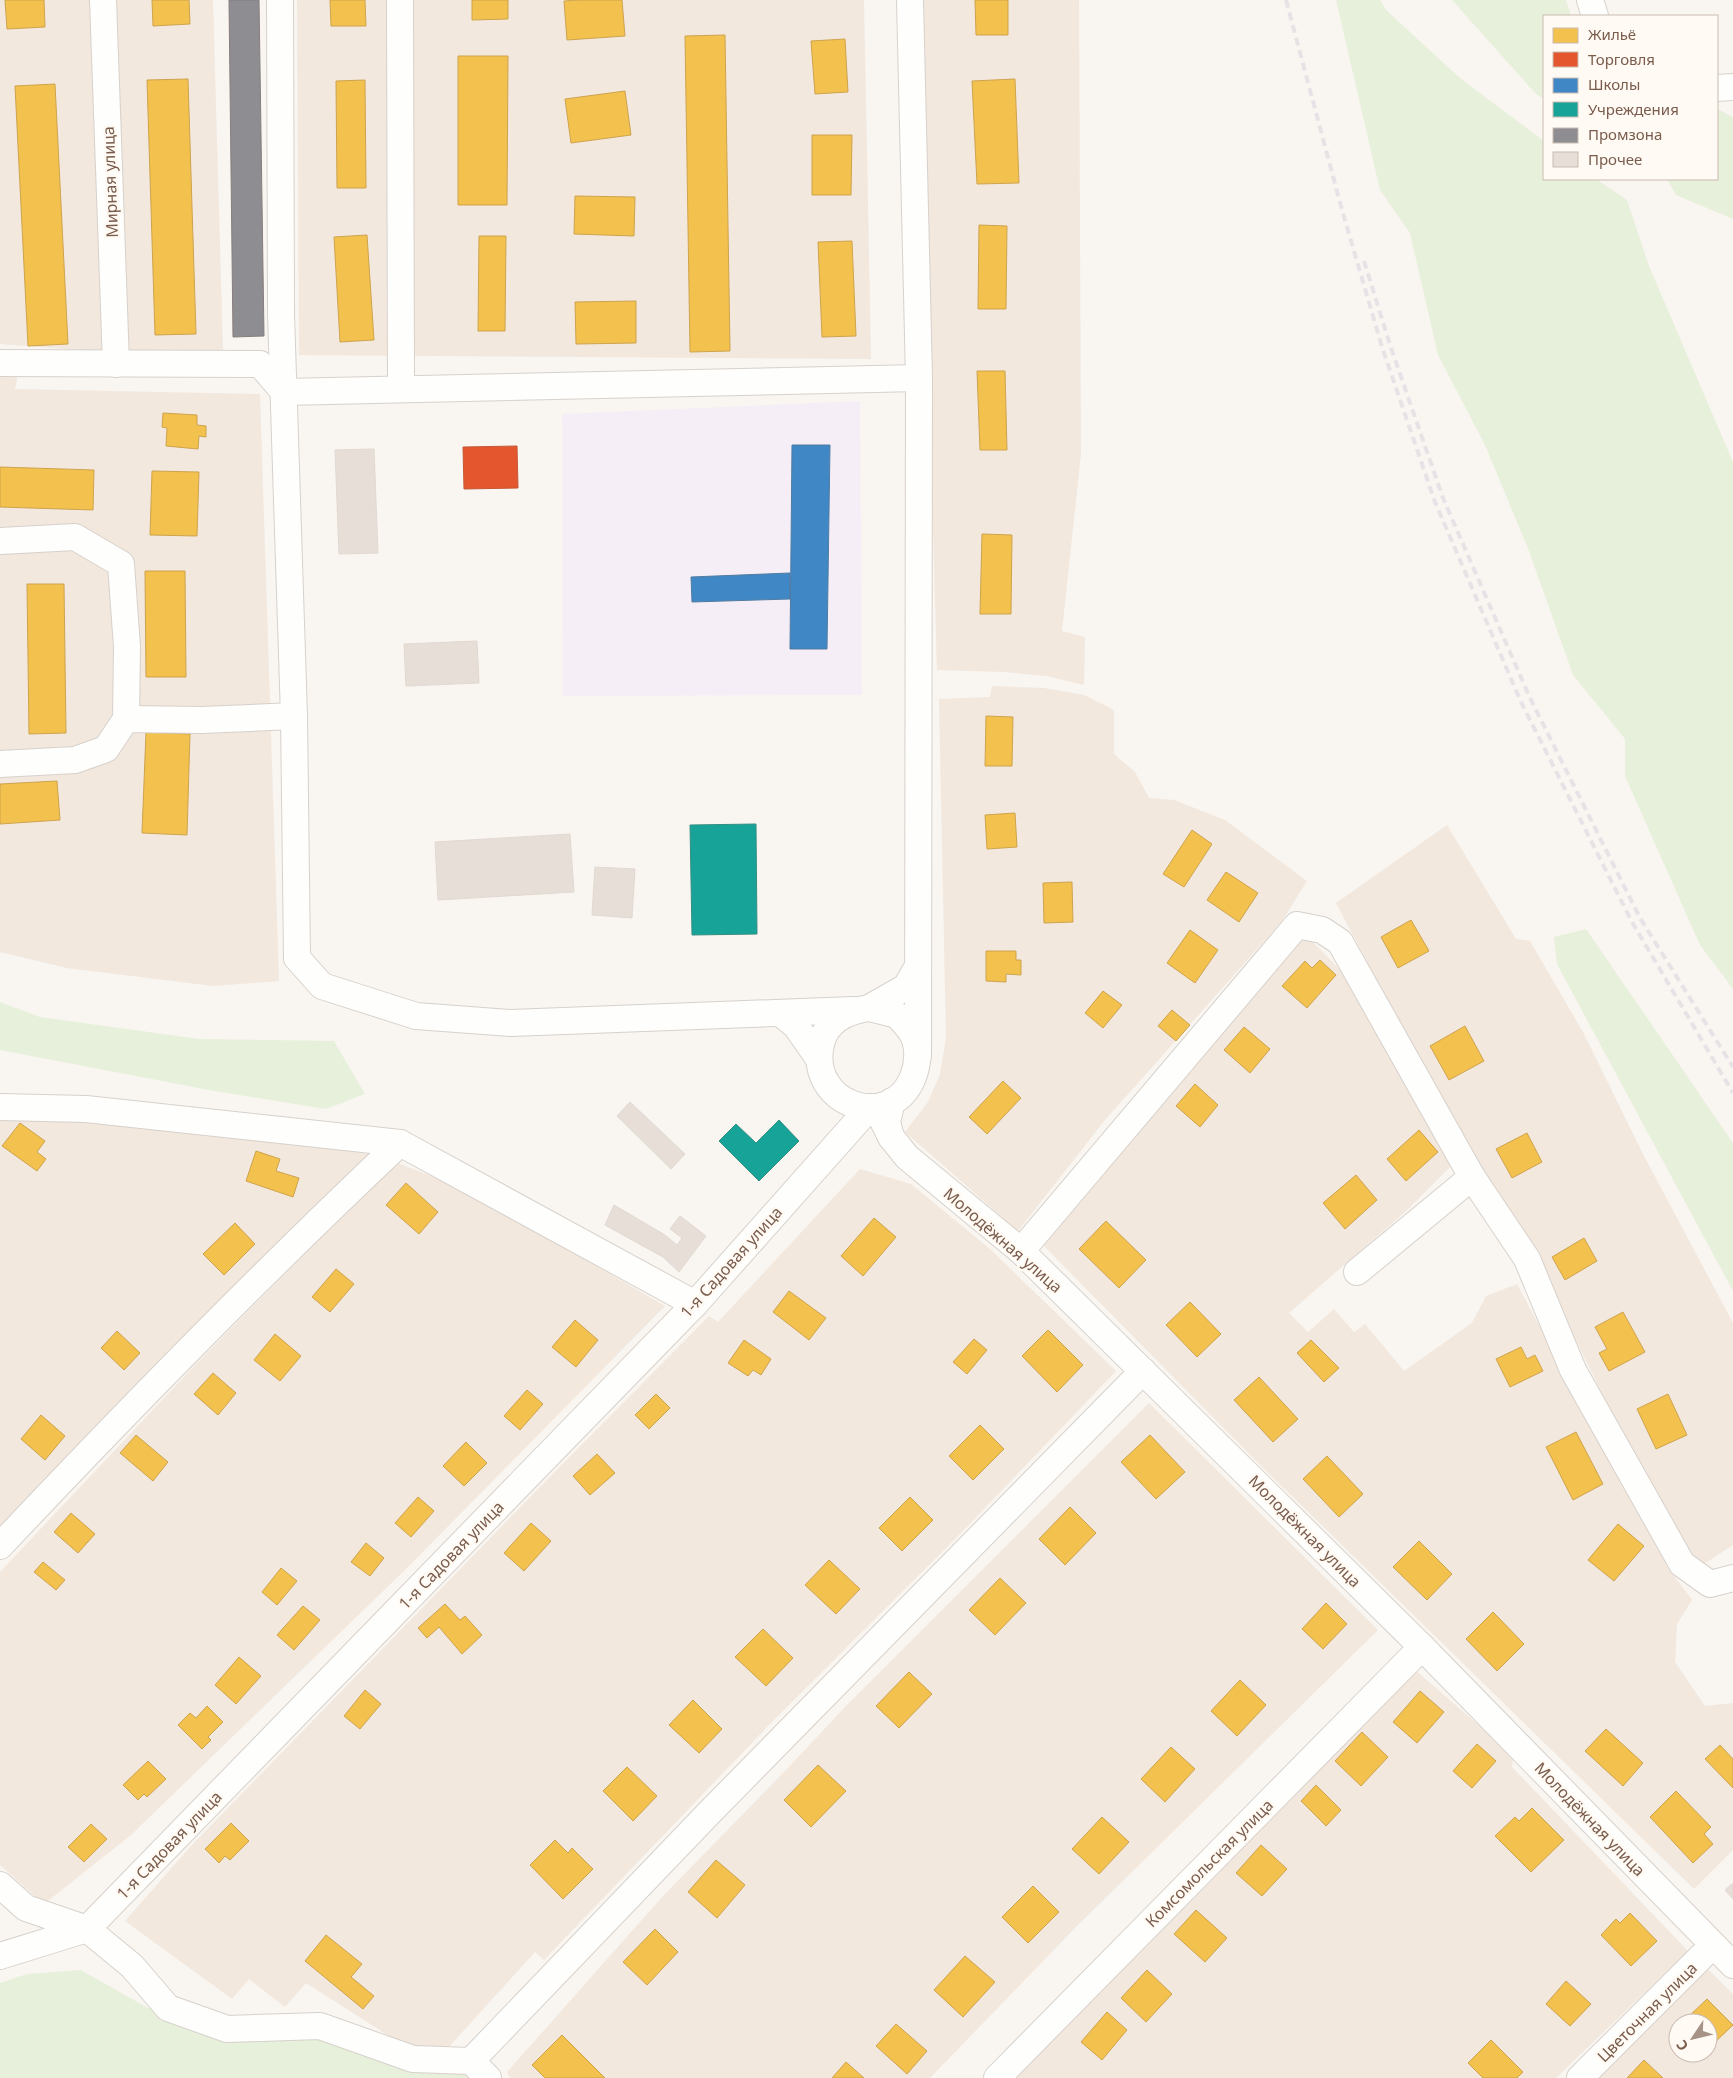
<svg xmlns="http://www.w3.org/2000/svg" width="1733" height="2078" viewBox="0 0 1733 2078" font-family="'Noto Sans',sans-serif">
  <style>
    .residential { fill: #f2e8de; fill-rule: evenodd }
    .education { fill: #f6eef6 }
    .green { fill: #e7f0db }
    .homes { fill: #f2c14e; stroke: #cea34e }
    .shops { fill: #e4572e; stroke: #c45837 }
    .schools { fill: #3f88c5; stroke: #517ba1 }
    .public { fill: #17a398; stroke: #358e82 }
    .industry { fill: #8d8d92; stroke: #877e7d }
    .building { fill: #e6ded7; stroke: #e2d8d2 }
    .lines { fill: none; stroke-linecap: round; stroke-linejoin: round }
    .minor-casing { stroke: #d7d1cb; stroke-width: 28 }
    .minor { stroke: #fefefd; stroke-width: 26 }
    .rail { stroke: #e6e3e7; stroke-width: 4; stroke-dasharray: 8 5; stroke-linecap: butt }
    .labels { text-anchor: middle; stroke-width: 5; stroke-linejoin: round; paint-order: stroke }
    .street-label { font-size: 16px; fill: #7a5c4d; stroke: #fffaf3 }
  </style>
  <rect width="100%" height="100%" fill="#f9f5f0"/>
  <!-- residential -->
  <g class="residential">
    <polygon points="0,0 213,0 223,352 92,351 0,344"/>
    <polygon points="297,0 864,0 871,359 299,355"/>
    <polygon points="918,0 1079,0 1081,454 1062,631 1085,637 1084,685 1047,676 1003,672 937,670"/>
    <polygon points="0,374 18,374 15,389 260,394 279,981 213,986 67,968 0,952"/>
    <polygon points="992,686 1044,688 1084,695 1114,710 1114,754 1135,772 1149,798 1174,800 1225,820 1307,881 1282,921 1105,1120 1018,1231 905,1132 928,1102 940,1074 946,1038 939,699 990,697"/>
    <polygon points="1447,825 1516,939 1530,941 1584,1034 1643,1154 1733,1323 1733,1545 1698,1568 1609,1407 1522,1233 1450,1118 1336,903"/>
    <polygon points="1307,936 1348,978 1452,1165 1405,1212 1289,1313 1308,1332 1334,1309 1354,1332 1365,1324 1404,1371 1472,1323 1486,1296 1517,1284 1668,1568 1692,1600 1677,1624 1675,1662 1705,1706 1733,1703 1733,1850 1694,1889 1263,1468 1041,1243 1290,946"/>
    <polygon points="94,1118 368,1154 0,1526 0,1119"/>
    <polygon points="395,1162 464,1189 665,1306 409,1566 131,1835 44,1904 0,1865 0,1572 196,1364"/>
    <polygon points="860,1169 911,1184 990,1249 1116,1371 961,1533 769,1725 544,1960 535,1952 447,2049 414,2052 306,1983 285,2007 249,1979 232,1999 125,1921 191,1846 534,1493 709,1316 718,1322"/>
    <polygon points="1149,1403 1378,1630 1077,1926 930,2078 510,2078 507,2072 663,1896 786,1770 846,1706"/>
    <polygon points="1414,1669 1513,1755 1512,1767 1688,1951 1556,2078 1014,2078"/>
    <path d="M 1706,1967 L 1733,1994 L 1733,2078 L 1599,2078 ZM 1678,2023 L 1708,2023 L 1708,2053 L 1678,2053 Z"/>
  </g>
  <!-- education -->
  <polygon class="education" points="860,401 862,695 563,696 562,414"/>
  <!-- green -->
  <g class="green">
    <polygon points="1336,0 1380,0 1386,10 1461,79 1544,141 1544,179 1596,179 1627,200 1649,266 1733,462 1733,989 1700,945 1625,776 1625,739 1573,675 1529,551 1485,445 1438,355 1410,233 1380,190"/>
    <polygon points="1452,0 1566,0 1571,16 1544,16 1544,99 1536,94"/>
    <polygon points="1717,109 1733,117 1733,219 1676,195 1667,179 1717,179"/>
    <polygon points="1586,929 1733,1143 1733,1291 1557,964 1554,937"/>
    <polygon points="0,1002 40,1017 199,1039 334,1041 365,1094 326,1109 209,1090 0,1050"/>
    <polygon points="81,1970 148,2008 168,2008 227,2029 320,2026 488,2078 0,2078 0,1983 27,1974"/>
  </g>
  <!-- homes -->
  <g class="homes">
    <polygon points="5,0 44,0 45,27 7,29"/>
    <polygon points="152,0 189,0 190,24 153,26"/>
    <polygon points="330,0 365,0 366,26 331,26"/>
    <polygon points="472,0 508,0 508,19 472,20"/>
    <polygon points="578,0 622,0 625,36 567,40 564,1"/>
    <polygon points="975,0 1008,0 1008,35 976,35"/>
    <polygon points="725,35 730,351 690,352 685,36"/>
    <polygon points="845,39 848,92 815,94 811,41"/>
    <polygon points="458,56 508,56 507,205 458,205"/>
    <polygon points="188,79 196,334 155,335 147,80"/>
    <polygon points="1015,79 1019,183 977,184 972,81"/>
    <polygon points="365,80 366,188 337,188 336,81"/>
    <polygon points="55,84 68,344 28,346 15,86"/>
    <polygon points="625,91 631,135 571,143 565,99"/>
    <polygon points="812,135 852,135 851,195 812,195"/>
    <polygon points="575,196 635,197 634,236 574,234"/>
    <polygon points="979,225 1007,226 1006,309 978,309"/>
    <polygon points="367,235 374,340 340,342 334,237"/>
    <polygon points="479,236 506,236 505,331 478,331"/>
    <polygon points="852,241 856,336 822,337 818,242"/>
    <polygon points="636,301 636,343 576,344 575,302"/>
    <polygon points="977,371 1005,371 1007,450 980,450"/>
    <polygon points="163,413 197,415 197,425 206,426 206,437 199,436 198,449 166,446 167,428 162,427"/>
    <polygon points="0,467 94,470 93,510 0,507"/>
    <polygon points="152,471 199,472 197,536 150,535"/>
    <polygon points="982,534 1012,535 1011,614 980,614"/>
    <polygon points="145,571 185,571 186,677 146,677"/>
    <polygon points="27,584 64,584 66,733 29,734"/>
    <polygon points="986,716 1013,717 1012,766 985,766"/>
    <polygon points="146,732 190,734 187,835 142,833"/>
    <polygon points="57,781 60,820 0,824 0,784"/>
    <polygon points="1015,813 1017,847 987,849 985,815"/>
    <polygon points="1192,830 1212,844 1184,887 1163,874"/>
    <polygon points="1226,872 1258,893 1239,922 1207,900"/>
    <polygon points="1072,882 1073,922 1044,923 1043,883"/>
    <polygon points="1411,920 1429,951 1398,968 1381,937"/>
    <polygon points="1190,930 1218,950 1195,983 1167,963"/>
    <polygon points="986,951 1016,951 1016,960 1021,960 1021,975 1006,974 1006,982 986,981"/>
    <polygon points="1320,960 1336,975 1307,1008 1282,986 1305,961 1312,968"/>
    <polygon points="1103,991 1122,1005 1103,1028 1085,1013"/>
    <polygon points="1172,1010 1190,1025 1176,1041 1158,1026"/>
    <polygon points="1465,1026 1484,1061 1449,1080 1430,1046"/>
    <polygon points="1244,1027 1270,1049 1250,1073 1224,1050"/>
    <polygon points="1003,1081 1021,1098 987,1134 969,1117"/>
    <polygon points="1195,1084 1218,1105 1200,1127 1176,1106"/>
    <polygon points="20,1123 45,1141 37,1152 46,1159 37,1171 2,1146"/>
    <polygon points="1419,1130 1438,1152 1406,1181 1387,1159"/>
    <polygon points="1527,1133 1542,1162 1512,1178 1496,1149"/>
    <polygon points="256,1151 280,1159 276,1171 299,1178 293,1197 246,1181"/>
    <polygon points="1356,1175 1377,1200 1345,1229 1323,1203"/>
    <polygon points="406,1183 438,1212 419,1234 386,1205"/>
    <polygon points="874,1218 896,1237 863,1276 841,1256"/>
    <polygon points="1106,1221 1146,1260 1119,1288 1079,1249"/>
    <polygon points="235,1223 255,1244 224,1275 203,1254"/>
    <polygon points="1584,1238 1597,1261 1565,1280 1552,1257"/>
    <polygon points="336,1269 354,1284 330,1312 312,1297"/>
    <polygon points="789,1291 826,1318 809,1340 773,1312"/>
    <polygon points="1190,1302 1221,1334 1197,1357 1166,1325"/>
    <polygon points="1623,1312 1645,1352 1609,1371 1599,1353 1607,1349 1595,1327"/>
    <polygon points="575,1320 598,1340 576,1367 552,1347"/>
    <polygon points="1048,1330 1083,1365 1057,1392 1022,1356"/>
    <polygon points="117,1331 140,1353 124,1370 101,1348"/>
    <polygon points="275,1334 301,1356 280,1381 254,1360"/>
    <polygon points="974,1339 987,1350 967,1374 953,1362"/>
    <polygon points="744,1340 771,1359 761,1375 753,1370 748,1376 728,1363"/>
    <polygon points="1311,1340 1339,1368 1324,1382 1297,1353"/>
    <polygon points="1521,1347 1527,1359 1535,1355 1543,1371 1510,1387 1496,1359"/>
    <polygon points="213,1373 236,1393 218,1415 194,1394"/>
    <polygon points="1259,1377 1298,1419 1273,1442 1234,1400"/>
    <polygon points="527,1390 543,1404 520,1430 504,1416"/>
    <polygon points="656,1394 670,1408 649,1429 635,1415"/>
    <polygon points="1668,1394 1687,1435 1656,1449 1637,1409"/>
    <polygon points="41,1415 65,1436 45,1460 21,1439"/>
    <polygon points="980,1425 1004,1449 973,1480 949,1456"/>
    <polygon points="1576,1432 1603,1484 1573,1500 1546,1447"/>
    <polygon points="136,1435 168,1462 153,1481 120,1453"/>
    <polygon points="1150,1435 1185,1472 1156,1499 1121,1462"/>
    <polygon points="466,1442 487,1463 464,1486 443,1466"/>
    <polygon points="597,1454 615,1473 590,1495 573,1476"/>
    <polygon points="1327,1456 1363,1494 1339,1517 1303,1479"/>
    <polygon points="418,1497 434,1511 411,1537 395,1523"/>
    <polygon points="910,1497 933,1520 902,1551 879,1528"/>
    <polygon points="1070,1507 1096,1533 1065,1565 1039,1539"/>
    <polygon points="71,1513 95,1534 78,1553 54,1532"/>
    <polygon points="531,1523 551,1541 524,1571 504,1553"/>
    <polygon points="1618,1524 1644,1546 1614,1581 1588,1560"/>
    <polygon points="1419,1541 1452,1574 1427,1600 1393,1567"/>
    <polygon points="366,1543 384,1558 370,1576 351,1562"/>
    <polygon points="829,1560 860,1589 836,1614 805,1585"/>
    <polygon points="43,1562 65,1580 56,1590 34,1572"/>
    <polygon points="281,1568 297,1581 277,1605 262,1592"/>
    <polygon points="1000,1578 1026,1603 995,1635 969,1610"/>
    <polygon points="1326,1603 1347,1624 1323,1649 1302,1629"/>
    <polygon points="445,1604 460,1620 465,1616 482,1635 462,1654 439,1627 427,1638 418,1628"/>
    <polygon points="303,1606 320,1620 294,1650 277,1635"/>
    <polygon points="1493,1612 1524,1644 1497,1671 1466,1639"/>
    <polygon points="763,1629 793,1658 766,1686 735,1657"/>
    <polygon points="239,1657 261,1676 236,1704 215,1685"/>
    <polygon points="909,1672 932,1694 899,1728 876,1706"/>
    <polygon points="1240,1680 1266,1705 1237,1736 1211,1711"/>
    <polygon points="365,1690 381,1704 360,1729 344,1716"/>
    <polygon points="1420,1691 1444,1712 1417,1743 1393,1722"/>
    <polygon points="693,1700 722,1729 699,1753 669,1725"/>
    <polygon points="207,1706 223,1722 208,1737 211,1740 202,1749 178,1725 190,1713 196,1718"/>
    <polygon points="1606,1729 1643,1763 1623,1786 1585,1751"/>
    <polygon points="1362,1732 1388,1757 1361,1786 1335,1761"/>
    <polygon points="1477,1744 1496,1761 1472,1788 1453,1771"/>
    <polygon points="1720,1745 1733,1759 1733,1788 1705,1759"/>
    <polygon points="1171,1747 1195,1769 1165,1802 1141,1779"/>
    <polygon points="148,1761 166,1779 147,1797 144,1794 138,1800 123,1785"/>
    <polygon points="818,1765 846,1791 811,1827 784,1800"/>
    <polygon points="627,1767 657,1796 633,1821 603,1791"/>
    <polygon points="1316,1785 1341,1810 1326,1826 1301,1801"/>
    <polygon points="1676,1791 1711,1827 1704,1834 1713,1844 1693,1863 1650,1817"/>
    <polygon points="1532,1808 1564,1840 1531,1872 1495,1836 1515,1817 1519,1821"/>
    <polygon points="1102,1817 1129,1842 1099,1874 1072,1849"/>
    <polygon points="231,1823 249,1841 230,1860 225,1856 219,1863 205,1849"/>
    <polygon points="91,1824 107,1839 84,1862 68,1847"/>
    <polygon points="555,1840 568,1853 572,1848 593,1869 563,1899 530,1865"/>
    <polygon points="1261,1845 1287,1869 1262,1896 1236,1873"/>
    <polygon points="716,1860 745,1885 717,1918 688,1892"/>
    <polygon points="1033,1886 1059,1912 1028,1943 1002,1917"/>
    <polygon points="1196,1910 1227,1938 1205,1962 1174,1934"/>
    <polygon points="1630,1913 1657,1941 1631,1966 1601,1935 1616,1919 1620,1923"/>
    <polygon points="655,1929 678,1952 647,1985 623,1962"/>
    <polygon points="326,1935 362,1964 351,1977 374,1996 363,2009 305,1961"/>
    <polygon points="965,1956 995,1982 963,2017 934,1990"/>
    <polygon points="1147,1970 1172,1994 1146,2022 1121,1998"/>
    <polygon points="1566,1981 1591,2004 1570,2026 1546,2004"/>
    <polygon points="1707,1999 1733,2025 1710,2047 1708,2044 1708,2023 1688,2023 1685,2020"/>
    <polygon points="1107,2012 1127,2030 1102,2060 1081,2042"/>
    <polygon points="896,2024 927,2051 907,2074 876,2046"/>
    <polygon points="562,2035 605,2078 545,2078 532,2065"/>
    <polygon points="1491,2040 1523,2072 1517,2078 1483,2078 1468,2063"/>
    <polygon points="1644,2060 1663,2078 1627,2078"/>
    <polygon points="846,2062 864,2078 832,2078"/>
  </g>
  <!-- shops -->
  <polygon class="shops" points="517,446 518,488 464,489 463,447"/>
  <!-- schools -->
  <g class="schools">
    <polygon points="792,445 830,445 827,649 790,649"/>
    <polygon points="790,573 790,599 692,602 691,577"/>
  </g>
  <!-- public -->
  <g class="public">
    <polygon points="756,824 757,934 692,935 690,825"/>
    <polygon points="779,1120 799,1141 759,1181 719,1141 736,1124 756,1143"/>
  </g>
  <!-- industry -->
  <polygon class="industry" points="229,0 259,0 264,336 233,337"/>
  <!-- building -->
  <g class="building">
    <polygon points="374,449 378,553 339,554 335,450"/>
    <polygon points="477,641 479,683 406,686 404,644"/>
    <polygon points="570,834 574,892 438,900 435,842"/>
    <polygon points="595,867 635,869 632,918 592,915"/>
    <polygon points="630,1102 685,1154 671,1169 617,1116"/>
    <polygon points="614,1205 665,1235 677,1245 682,1238 670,1229 680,1216 706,1236 679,1272 663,1257 605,1225"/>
    <polygon points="1733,1883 1733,1899 1725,1890"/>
  </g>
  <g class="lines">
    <!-- minor casing -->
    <g class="minor-casing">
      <g id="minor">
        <polyline points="103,0 116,364"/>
        <polyline points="280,0 281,314 294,716 297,958 322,986 416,1016 511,1023 853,1010"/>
        <polyline points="400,0 401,389"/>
        <polyline points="910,0 919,378 918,1056"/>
        <polyline points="1590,0 1595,16"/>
        <polyline points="1717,88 1733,87"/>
        <polyline points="0,363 260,364 284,392 919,378"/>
        <polyline points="0,541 75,537 121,564 127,647 126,719"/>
        <polyline points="0,764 75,760 106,749 126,719 202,720 294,716"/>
        <path d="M 869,1008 L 897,1015 C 903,1022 912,1030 915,1040 C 919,1053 918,1064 913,1077 C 891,1133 807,1105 821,1044 C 826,1020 848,1011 869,1008 Z"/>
        <polyline points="869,1008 906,987 918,966"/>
        <polyline points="780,1013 796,1026 819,1059"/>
        <polyline points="892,1101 887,1122 891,1137 907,1157 1021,1251 1422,1647 1733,1965"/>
        <polyline points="0,1107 86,1109 400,1143 695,1304"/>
        <polyline points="1021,1251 1297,925 1322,930 1340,942 1472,1177 1527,1259 1573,1370 1682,1564 1710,1584 1733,1578"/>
        <polyline points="1357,1272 1472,1177"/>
        <path d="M 0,1546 C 130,1408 262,1273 400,1143"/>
        <polyline points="0,1885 26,1908 87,1929 132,1966 168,2008 227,2029 320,2026 413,2059 471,2061 488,2078"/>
        <polyline points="0,1956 87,1929 695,1304 870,1107 881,1117 891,1137"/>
        <polyline points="471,2061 709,1813 1143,1371"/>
        <polyline points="997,2078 1422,1647"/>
        <polyline points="1580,2078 1713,1945"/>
      </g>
    </g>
    <!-- minor -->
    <use href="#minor" class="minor"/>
    <!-- rail -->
    <g class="rail">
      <polyline points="1286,0 1342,210 1382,347 1435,502 1521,702 1632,922 1733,1093"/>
      <polyline points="1364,261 1390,345 1443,498 1530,698 1640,918 1733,1067"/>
    </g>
  </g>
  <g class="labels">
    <!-- street labels -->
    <g class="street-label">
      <text transform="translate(110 182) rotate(-92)" y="6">Мирная улица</text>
      <text transform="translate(1003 1240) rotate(41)" y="6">Молодёжная улица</text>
      <text transform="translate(731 1262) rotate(-48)" y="6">1-я Садовая улица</text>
      <text transform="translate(1305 1531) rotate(45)" y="6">Молодёжная улица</text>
      <text transform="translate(451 1555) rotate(-46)" y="6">1-я Садовая улица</text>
      <text transform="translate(1590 1819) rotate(46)" y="6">Молодёжная улица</text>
      <text transform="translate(169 1845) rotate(-46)" y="6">1-я Садовая улица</text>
      <text transform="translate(1209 1863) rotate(-45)" y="6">Комсомольская улица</text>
      <text transform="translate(1647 2012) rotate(-45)" y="6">Цветочная улица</text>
    </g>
  </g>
  <!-- legend -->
  <rect x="1543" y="15" width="175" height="165" fill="#fffaf3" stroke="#cabbb1"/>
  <rect x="1553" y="28" width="25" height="15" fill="#f2c14e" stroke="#cabbb1"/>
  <text x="1588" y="40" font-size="15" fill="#7a5c4d">Жильё</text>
  <rect x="1553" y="52" width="25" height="15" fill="#e4572e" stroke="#cabbb1"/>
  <text x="1588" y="65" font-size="15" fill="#7a5c4d">Торговля</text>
  <rect x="1553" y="78" width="25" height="15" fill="#3f88c5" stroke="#cabbb1"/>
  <text x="1588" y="90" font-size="15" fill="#7a5c4d">Школы</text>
  <rect x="1553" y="102" width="25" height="15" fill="#17a398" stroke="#cabbb1"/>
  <text x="1588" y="115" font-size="15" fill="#7a5c4d">Учреждения</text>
  <rect x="1553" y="128" width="25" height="15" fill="#8d8d92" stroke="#cabbb1"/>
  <text x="1588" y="140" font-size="15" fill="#7a5c4d">Промзона</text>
  <rect x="1553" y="152" width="25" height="15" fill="#e6ded7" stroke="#cabbb1"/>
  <text x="1588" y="165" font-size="15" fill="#7a5c4d">Прочее</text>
  <!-- north arrow -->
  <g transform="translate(1693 2038) rotate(235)"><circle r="24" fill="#fffaf3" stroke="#cabbb1"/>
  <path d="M0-4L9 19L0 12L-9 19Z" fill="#a69286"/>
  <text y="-8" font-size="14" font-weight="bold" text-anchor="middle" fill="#7a5c4d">С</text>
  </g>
</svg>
